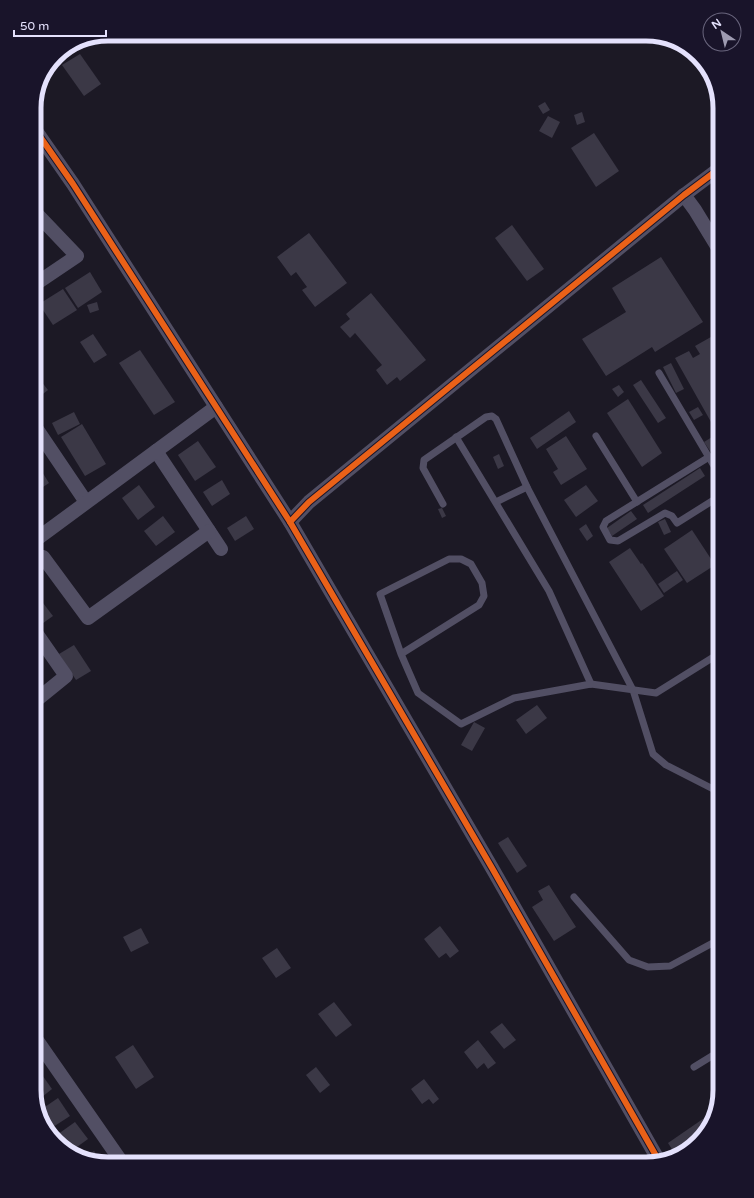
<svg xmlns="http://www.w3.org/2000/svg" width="754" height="1198" viewBox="0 0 754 1198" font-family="'Varela Round',sans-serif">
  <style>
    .building { fill: #3b3846 }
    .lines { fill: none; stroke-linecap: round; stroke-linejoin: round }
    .service { stroke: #524f64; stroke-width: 7 }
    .minor { stroke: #524f64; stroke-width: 14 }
    .cycleway-casing { stroke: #19142a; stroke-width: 8 }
    .cycleway { stroke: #ea6118; stroke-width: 6 }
    .rim { fill: none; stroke: #e4e1fc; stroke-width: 5 }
  </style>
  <rect width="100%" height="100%" fill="#1c1925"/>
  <!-- building -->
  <g class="building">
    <polygon points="80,54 101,84 84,96 62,65"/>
    <polygon points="545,102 550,110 543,114 538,106"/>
    <polygon points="582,112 585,122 577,125 574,115"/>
    <polygon points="548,116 560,122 552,138 539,131"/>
    <polygon points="594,133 619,171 596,187 571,148"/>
    <polygon points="512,225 544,269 527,281 495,238"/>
    <polygon points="309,233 347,283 315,307 302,290 307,287 296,272 291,276 277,257"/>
    <polygon points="661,257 703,322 655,352 652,347 606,376 582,339 626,312 612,288"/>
    <polygon points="90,272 102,292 78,308 65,288"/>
    <polygon points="63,289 77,310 53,325 39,304"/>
    <polygon points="371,293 426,360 400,381 397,377 387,385 376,370 382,365 355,333 350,338 340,327 350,319 346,314"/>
    <polygon points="97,302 99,310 90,313 87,305"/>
    <polygon points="718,333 720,337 720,438 675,358 689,351 693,358 700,354 695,346"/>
    <polygon points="93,334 107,355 94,363 80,342"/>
    <polygon points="140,350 175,402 154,415 119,363"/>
    <polygon points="671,363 684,389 676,393 663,367"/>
    <polygon points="37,376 48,390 34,401 34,378"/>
    <polygon points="641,380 666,418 658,423 633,385"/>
    <polygon points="619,385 624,392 618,397 612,389"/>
    <polygon points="628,399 662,453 642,467 607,413"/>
    <polygon points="698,407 703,415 694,420 689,412"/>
    <polygon points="569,411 576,422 537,449 530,438"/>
    <polygon points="74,412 80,424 58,435 52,423"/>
    <polygon points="82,424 106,464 85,476 61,437"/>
    <polygon points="566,436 587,469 561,485 553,472 558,469 546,449"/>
    <polygon points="712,437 720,449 720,466 704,442"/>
    <polygon points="198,441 216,467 195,481 178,455"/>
    <polygon points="499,454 504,466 498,469 493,457"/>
    <polygon points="39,467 49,483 34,493 34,470"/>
    <polygon points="700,468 705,476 648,513 643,505"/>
    <polygon points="222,480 230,494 212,506 203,492"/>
    <polygon points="139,485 155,507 138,520 122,498"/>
    <polygon points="586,485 598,501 576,517 564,500"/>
    <polygon points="442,508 446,516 442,518 438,509"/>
    <polygon points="631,511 637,519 612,536 607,528"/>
    <polygon points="163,516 175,532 156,546 144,531"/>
    <polygon points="246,516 254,529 235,541 227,528"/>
    <polygon points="665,519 671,532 664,535 658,522"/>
    <polygon points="586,524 593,536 587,541 579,529"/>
    <polygon points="692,530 715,565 687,583 664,549"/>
    <polygon points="720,538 720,547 716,541"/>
    <polygon points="630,548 641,564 642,563 664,596 641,611 609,562"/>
    <polygon points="720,550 720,568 711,556"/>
    <polygon points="677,571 683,580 664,593 658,584"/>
    <polygon points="43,603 53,616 39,626 34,620 34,609"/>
    <polygon points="74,645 91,671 76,680 59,654"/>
    <polygon points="537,705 547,718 526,734 516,720"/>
    <polygon points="474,722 485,728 472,751 461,745"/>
    <polygon points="508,837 527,866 517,873 498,843"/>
    <polygon points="549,885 576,927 554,941 532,907 543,900 538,891"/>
    <polygon points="440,926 459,951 450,958 446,953 439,958 424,939"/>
    <polygon points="141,928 149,943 131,952 123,937"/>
    <polygon points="277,948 291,968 276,978 262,958"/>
    <polygon points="334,1002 352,1025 336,1037 318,1014"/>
    <polygon points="502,1023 516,1040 504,1049 490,1032"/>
    <polygon points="478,1040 496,1063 488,1069 484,1063 477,1069 464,1052"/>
    <polygon points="133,1045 154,1077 136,1089 115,1057"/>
    <polygon points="316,1067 330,1085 320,1093 306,1075"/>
    <polygon points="40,1072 52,1089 37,1101 34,1090 34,1077"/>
    <polygon points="424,1079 439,1099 433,1104 429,1099 422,1104 411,1089"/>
    <polygon points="718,1080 720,1082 720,1090 715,1083"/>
    <polygon points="58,1098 70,1116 50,1129 39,1111"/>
    <polygon points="713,1112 708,1131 675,1154 668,1143"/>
    <polygon points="75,1122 88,1139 70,1152 67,1152 54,1137"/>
    <polygon points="94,1151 103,1163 85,1158"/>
  </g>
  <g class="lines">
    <!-- service -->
    <g class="service">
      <polyline points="659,373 720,476"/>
      <polyline points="596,436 637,502"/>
      <polyline points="456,437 549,591 591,684"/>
      <polyline points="709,457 606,521 603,527 610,540 618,541 665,513 672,516 677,523 720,496"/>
      <polyline points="496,502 527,487"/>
      <polyline points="443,504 423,468 424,460 486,417 492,416 496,419 527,487 633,690 653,754 666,765 717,791 720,794"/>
      <polyline points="401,654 479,605 484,596 482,583 471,564 461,559 449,559 380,594 401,654 418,693 461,724 514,698 591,684 656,693 720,653"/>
      <polyline points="574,897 629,960 648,967 670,966 720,939"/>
      <polyline points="694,1067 720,1051"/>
    </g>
    <!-- minor -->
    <g class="minor">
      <polyline points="34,128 73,184 290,522"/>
      <polyline points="684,195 695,210 720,251"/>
      <polyline points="34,285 77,256 34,211"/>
      <polyline points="34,425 86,502"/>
      <polyline points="156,451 221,549"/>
      <polyline points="34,541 216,407"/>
      <polyline points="43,557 88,618 209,531"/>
      <polyline points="34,702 66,676 34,630"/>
      <polyline points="34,1036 123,1164"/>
      <polyline points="659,1161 492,868 290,522 309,502 684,195 720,168"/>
    </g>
    <!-- cycleway casing -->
    <g class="cycleway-casing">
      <g id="cycleway">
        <polyline points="34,128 73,184 290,522"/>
        <polyline points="659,1161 492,868 290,522 309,502 684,195 720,168"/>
      </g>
    </g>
    <!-- cycleway -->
    <use href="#cycleway" class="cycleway"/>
  </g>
  <!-- crop -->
  <path d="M0 0H754V1198H0ZM108 41H646A67 67 0 0 1 713 108V1090A67 67 0 0 1 646 1157H108A67 67 0 0 1 41 1090V108A67 67 0 0 1 108 41Z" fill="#19142a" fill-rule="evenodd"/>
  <path class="rim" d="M108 41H646A67 67 0 0 1 713 108V1090A67 67 0 0 1 646 1157H108A67 67 0 0 1 41 1090V108A67 67 0 0 1 108 41Z"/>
  <!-- north arrow -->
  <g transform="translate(722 32) rotate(325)"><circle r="19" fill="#19142a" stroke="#6a667e"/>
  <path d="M0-3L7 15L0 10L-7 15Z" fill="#9e9bb1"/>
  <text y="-6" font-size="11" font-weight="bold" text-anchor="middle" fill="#e4e1fc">N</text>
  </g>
  <!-- scale -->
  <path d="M14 30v6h92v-6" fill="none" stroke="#e4e1fc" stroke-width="2"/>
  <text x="20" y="30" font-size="12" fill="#e4e1fc" stroke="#19142a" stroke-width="3" paint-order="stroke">50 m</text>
</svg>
